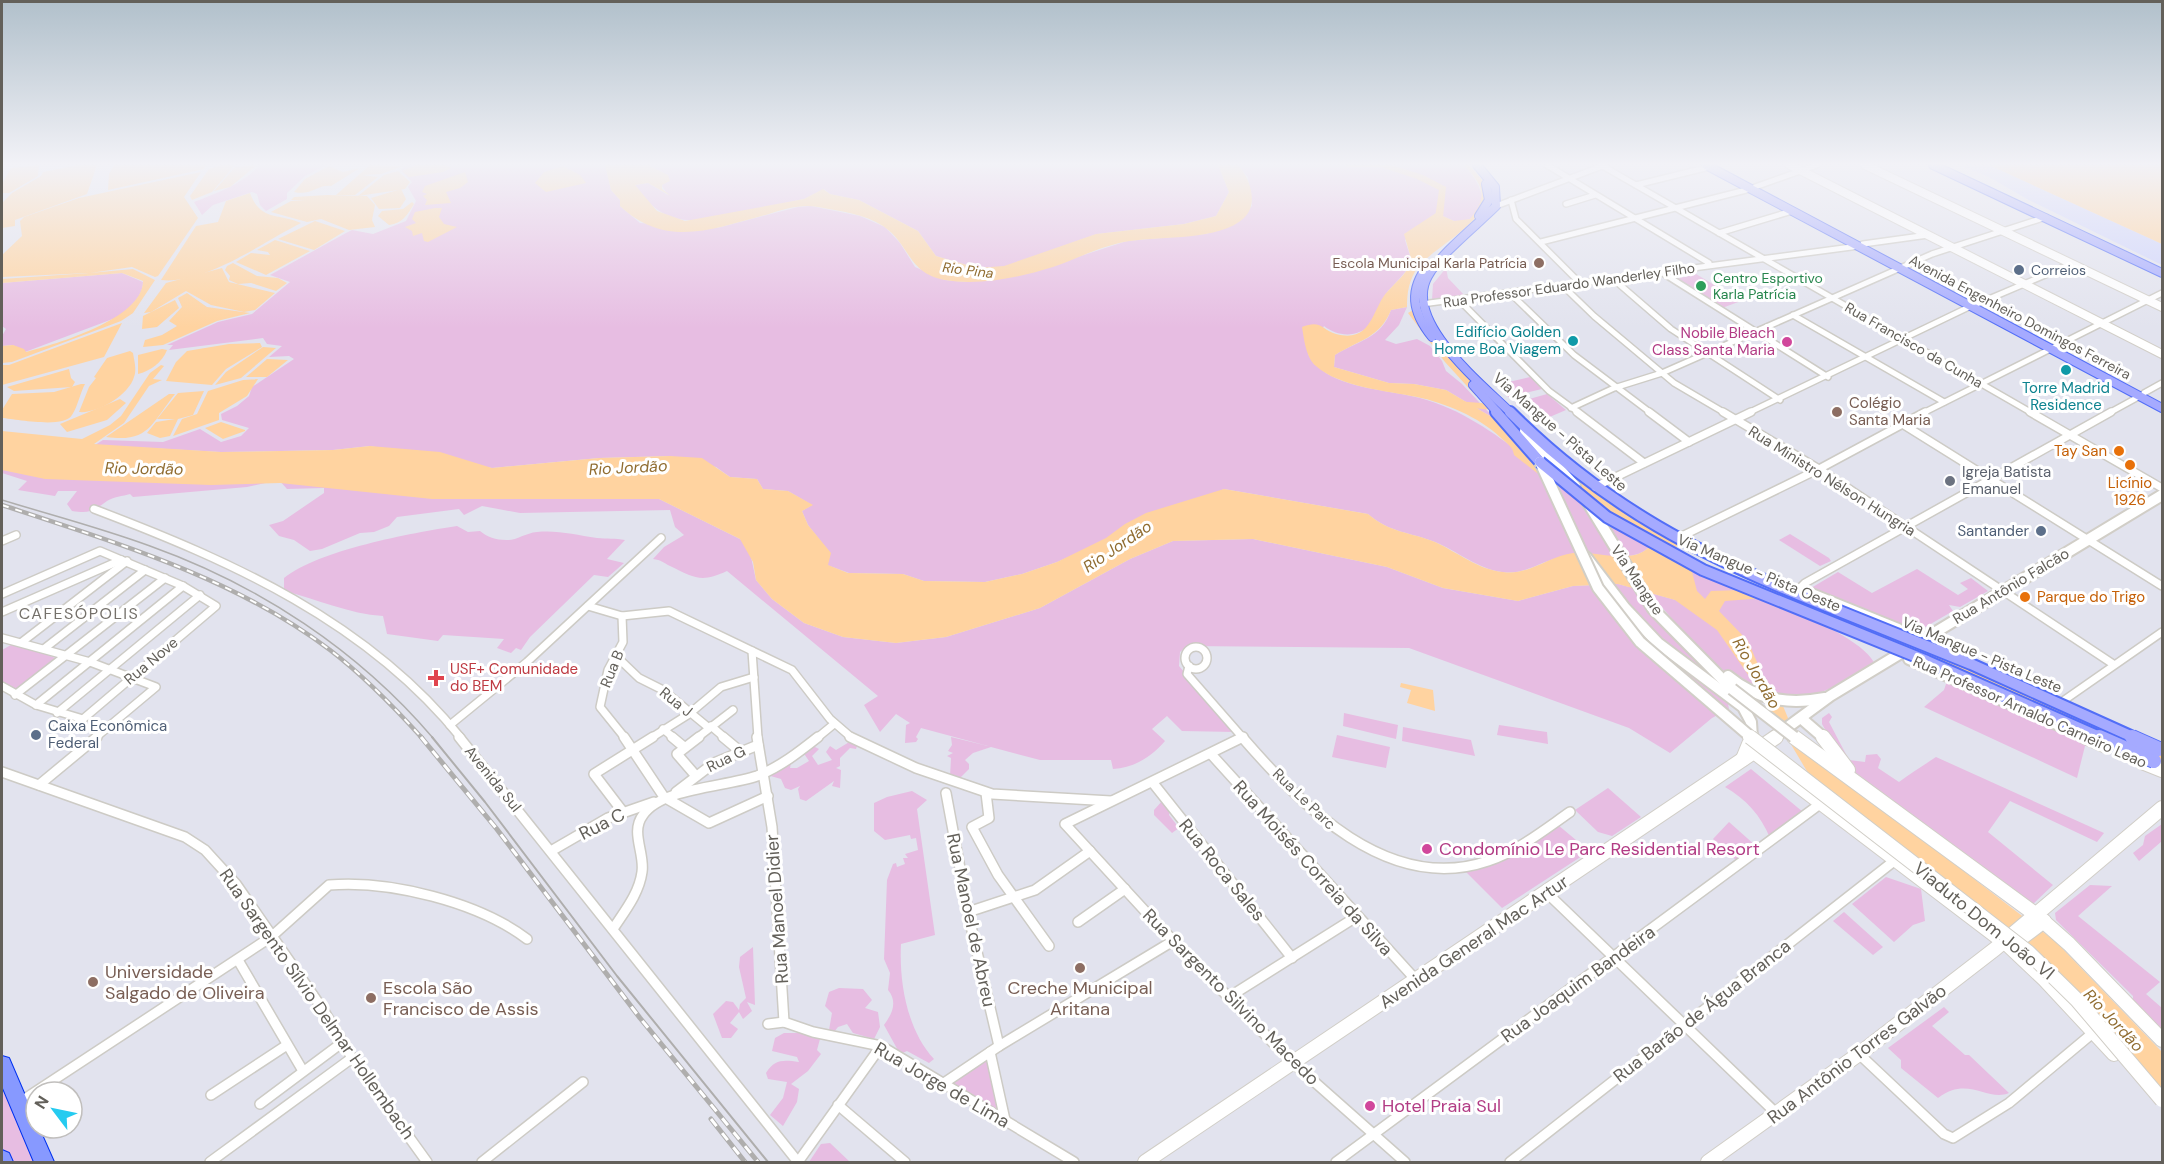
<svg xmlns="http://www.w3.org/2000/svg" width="2164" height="1164" viewBox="0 0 2164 1164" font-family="'DM Sans',sans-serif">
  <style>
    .green { fill: #e7bde2 }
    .sand { fill: #cfd4fc }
    .water { fill: #ffd3a0 }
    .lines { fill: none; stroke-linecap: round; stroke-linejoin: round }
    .river { fill: #ffd3a0; fill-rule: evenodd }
    .street-far2-casing { stroke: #cdcbc5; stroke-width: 8 }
    .street-far1-casing { stroke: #cdcbc5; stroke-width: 10 }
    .street-casing { stroke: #cdcbc5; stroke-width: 12 }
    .secondary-far2-casing { stroke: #d1cec7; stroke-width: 10 }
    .secondary-far1-casing { stroke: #d1cec7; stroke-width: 14 }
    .secondary-casing { stroke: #d1cec7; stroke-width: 16 }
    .primary-far1-casing { stroke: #526ef7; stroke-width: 10 }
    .primary-casing { stroke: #526ef7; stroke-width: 14 }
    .highway-casing { stroke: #0032ef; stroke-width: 2 }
    .street-far2 { stroke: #fff; stroke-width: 5 }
    .street-far1 { stroke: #fff; stroke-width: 7 }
    .street { stroke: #fff; stroke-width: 9 }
    .secondary-far2 { stroke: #fff; stroke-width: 8 }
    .secondary-far1 { stroke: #fff; stroke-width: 10 }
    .secondary { stroke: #fff; stroke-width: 14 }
    .primary-far1 { stroke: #a5aaff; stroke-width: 8 }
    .primary { stroke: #a5aaff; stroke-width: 10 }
    .highway { fill: #8799ff; fill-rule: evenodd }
    .tram-far1 { stroke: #afaead; stroke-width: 1.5 }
    .tram { stroke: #afaead; stroke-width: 2 }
    .rail-far1-casing { stroke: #afaead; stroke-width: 4.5 }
    .rail-casing { stroke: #afaead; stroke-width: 5 }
    .rail-far1 { stroke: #fff; stroke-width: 2; stroke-dasharray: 7; stroke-linecap: butt }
    .rail { stroke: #fff; stroke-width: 3; stroke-dasharray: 9; stroke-linecap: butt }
    .secondary-bridge-far1-casing { stroke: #d1cec7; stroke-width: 14; stroke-linecap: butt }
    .secondary-bridge-casing { stroke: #d1cec7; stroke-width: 16; stroke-linecap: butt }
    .primary-bridge-far1-casing { stroke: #526ef7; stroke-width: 14; stroke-linecap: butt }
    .primary-bridge-casing { stroke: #526ef7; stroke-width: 16; stroke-linecap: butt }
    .secondary-bridge-far1 { stroke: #fff; stroke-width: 10 }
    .secondary-bridge { stroke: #fff; stroke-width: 14 }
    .primary-bridge-far1 { stroke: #a5aaff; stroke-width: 10 }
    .primary-bridge { stroke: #a5aaff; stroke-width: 14 }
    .education-dot { fill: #8d6e63; stroke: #fff; stroke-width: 2 }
    .service-dot { fill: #5c6f8a; stroke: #fff; stroke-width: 2 }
    .leisure-dot { fill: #2e9e5b; stroke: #fff; stroke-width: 2 }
    .culture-dot { fill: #0f9aa8; stroke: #fff; stroke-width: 2 }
    .hotel-dot { fill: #d1479c; stroke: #fff; stroke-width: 2 }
    .food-dot { fill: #e8710a; stroke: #fff; stroke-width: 2 }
    .worship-dot { fill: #6b7280; stroke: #fff; stroke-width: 2 }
    .health-dot { fill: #e0444e; stroke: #fff; stroke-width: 2 }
    .labels { text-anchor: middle; stroke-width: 6; stroke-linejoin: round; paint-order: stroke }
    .far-education-label { font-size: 14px; fill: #785e54; stroke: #fff; text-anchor: end }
    .far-water-label { font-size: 14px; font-style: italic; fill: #906c30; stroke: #fff }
    .far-service-label { font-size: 14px; fill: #4e5e75; stroke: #fff; text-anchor: start }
    .far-leisure-label { font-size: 14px; fill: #27864d; stroke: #fff; text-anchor: start }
    .far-street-label { font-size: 14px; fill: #63605a; stroke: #fff }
    .culture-label { font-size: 15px; fill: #0d838f; stroke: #fff; text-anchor: end }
    .hotel-label { font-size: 15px; fill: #b23c85; stroke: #fff; text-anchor: end }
    .education-label { font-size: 15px; fill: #785e54; stroke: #fff; text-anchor: start }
    .street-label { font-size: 15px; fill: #63605a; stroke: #fff }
    .food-label { font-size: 15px; fill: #c56008; stroke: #fff; text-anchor: end }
    .worship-label { font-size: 15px; fill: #5b616d; stroke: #fff; text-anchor: start }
    .service-label { font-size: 15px; fill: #4e5e75; stroke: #fff; text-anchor: end }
    .health-label { font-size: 15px; fill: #be3a42; stroke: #fff; text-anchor: start }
    .water-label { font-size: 16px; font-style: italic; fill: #906c30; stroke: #fff }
    .neighbourhood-label { font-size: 16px; letter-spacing: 1.5px; fill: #75716b; stroke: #fff }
    .near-street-label { font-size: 18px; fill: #63605a; stroke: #fff }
    .near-hotel-label { font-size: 18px; fill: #b23c85; stroke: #fff; text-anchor: start }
    .near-education-label { font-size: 18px; fill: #785e54; stroke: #fff; text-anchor: start }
  </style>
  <rect width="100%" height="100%" fill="#e2e3ee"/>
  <!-- green -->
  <g class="green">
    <path d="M 260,165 L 327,165 L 305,176 L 287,193 L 287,199 L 266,211 L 260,205 L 257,194 L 252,192 L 213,205 L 202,215 L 194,202 C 219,192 241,185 260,165 Z"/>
    <path d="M 406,165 L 605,165 L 611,190 L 620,200 L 620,206 L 640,223 L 717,228 L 798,207 L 811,206 L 860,216 L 885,227 L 900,243 L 915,267 L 945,280 L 965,282 L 1025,274 L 1127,241 L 1206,234 L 1230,226 L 1252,206 L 1248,177 L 1238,165 L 1464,165 C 1479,182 1495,207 1466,221 L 1454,221 L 1436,213 L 1405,240 L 1412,262 C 1405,274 1397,281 1388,291 C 1380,300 1380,315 1371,324 C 1358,338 1338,337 1324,326 L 1308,354 C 1326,389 1387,389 1420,398 C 1477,413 1516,453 1565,483 C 1594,501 1633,509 1654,539 C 1651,546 1646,551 1638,554 C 1615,561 1588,554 1564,557 C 1543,559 1525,576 1502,572 C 1478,569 1457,551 1435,542 C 1410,532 1390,533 1368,514 L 1224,489 L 1057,562 L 1022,574 L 985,582 L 924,581 L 903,574 L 849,573 L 827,565 L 830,553 L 808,525 L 802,511 L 812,505 L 788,491 L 763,489 L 757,479 L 730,477 L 716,467 L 670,456 L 599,458 L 492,468 L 370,446 L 333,450 L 221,452 L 95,445 L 103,440 L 163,442 L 200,429 L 221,442 L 241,436 L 249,428 L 222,420 L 221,414 L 237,406 L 249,396 L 252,387 L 294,359 L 289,356 L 269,357 L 282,346 L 267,344 L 263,338 L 169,350 L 173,345 L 167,345 L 218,322 L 252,314 L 290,282 L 270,275 L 346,233 L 352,230 L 373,234 L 406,221 L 416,201 L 408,187 L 412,182 L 401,170 Z"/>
    <path d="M 648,165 L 1218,165 L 1229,192 L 1216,216 L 1184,224 L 1097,234 L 1004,267 L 977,268 L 936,256 L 918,231 L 859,200 L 830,194 L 824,189 L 804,199 L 700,220 C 669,222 652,210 635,185 L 648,183 L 668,195 L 662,186 L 668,175 Z"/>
    <polygon points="1446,268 1448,278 1465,296 1432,300 1433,284"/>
    <path d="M 122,273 L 143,282 C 143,297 129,308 118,317 L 25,352 L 13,345 L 2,346 L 2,336 L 6,329 L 2,326 L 2,283 Z"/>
    <polygon points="1696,274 1741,301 1722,308 1676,279"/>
    <path d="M 1407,307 L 1399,325 L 1385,340 L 1396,344 L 1417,339 L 1430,346 L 1442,361 L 1446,371 L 1462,384 L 1495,419 L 1446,390 L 1414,384 L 1389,383 L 1334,367 L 1335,355 C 1359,340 1381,339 1391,310 Z"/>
    <polygon points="1530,377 1542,389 1508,397 1496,385"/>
    <polygon points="1547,394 1566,410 1538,422 1515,403"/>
    <path d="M 2,461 L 26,465 L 41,471 L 78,476 L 315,479 L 454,493 L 535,496 L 552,492 L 610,490 L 659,499 L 748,543 L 756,580 L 772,599 L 804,623 L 843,637 L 896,643 L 946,637 L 1040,608 L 1130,559 L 1173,541 L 1253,539 L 1387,567 L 1443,588 L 1518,601 L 1573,586 L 1618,584 L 1633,588 L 1725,689 L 1729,709 L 1712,718 L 1670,753 L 1629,728 L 1409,648 L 1187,646 L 1180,652 L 1179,666 L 1235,732 L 1182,731 L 1167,716 L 1152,729 L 1165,741 C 1151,757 1134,768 1113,769 L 1111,760 L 1040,760 L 991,747 L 973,753 L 965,760 L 969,764 L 969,769 L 961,777 L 950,777 L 951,758 L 947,756 L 953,753 L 948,751 L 952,745 L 951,737 L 988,746 L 921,728 L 916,737 L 918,739 L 916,742 L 905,743 L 906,725 L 910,723 L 896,714 L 880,732 L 864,705 L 878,696 L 727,571 C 701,583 695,578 670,566 C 664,563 661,560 653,559 L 664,547 L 684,535 L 675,527 L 670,510 L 520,513 L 482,506 L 464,515 L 459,509 L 397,517 L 389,526 L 374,532 L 360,533 L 322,549 L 310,551 L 294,540 L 279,536 L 269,525 L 283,521 L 324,493 L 324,488 L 287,489 L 279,480 L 247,487 L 133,497 L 130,494 C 123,496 113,497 107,501 C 93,511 90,514 72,511 L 67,504 L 77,491 L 58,491 L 55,496 L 18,490 L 27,481 L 2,473 Z"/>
    <path d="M 457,526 L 468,532 L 480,531 C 487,537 496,540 506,540 C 516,541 525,533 537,532 C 558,530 576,535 597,538 C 607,539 615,538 625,540 L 607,559 L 624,563 L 608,577 L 594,575 L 530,637 L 521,650 L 516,648 L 511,653 L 497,648 L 504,639 L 443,635 L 438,641 L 387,634 L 383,616 C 349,614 317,599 284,591 L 284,578 C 319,550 411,533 457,526 Z"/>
    <polygon points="1790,534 1829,558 1831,561 1820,566 1779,540"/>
    <path d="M 1691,569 C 1727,583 1865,632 1875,665 C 1851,677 1825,694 1799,699 C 1744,710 1682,630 1650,593 L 1698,606 Z"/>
    <polygon points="1917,569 1958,595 1968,589 1960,583 1971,578 1988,591 1960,607 1949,605 1953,611 1915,633 1811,588 1838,572 1872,593"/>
    <polygon points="19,644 58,659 19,691 2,684 2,650 11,645"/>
    <polygon points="1947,681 2086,742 2077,778 1924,707 1944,690"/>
    <polygon points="1344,713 1398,725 1396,739 1343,726"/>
    <path d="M 1829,713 L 1832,717 L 1829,722 L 1849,760 L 1865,762 L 1866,755 L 1877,754 L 1881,759 L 1878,768 L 1899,782 C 1912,772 1923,766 1936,757 L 2104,833 L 2097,842 L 2010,801 L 1988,832 L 2053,885 L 2033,904 L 1845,765 L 1822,724 L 1822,718 Z"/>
    <polygon points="1499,725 1547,732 1548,744 1497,735"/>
    <polygon points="1403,727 1471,740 1475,756 1402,741"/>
    <polygon points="1337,735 1390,747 1386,768 1332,757"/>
    <polygon points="851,741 857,746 856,749 850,748 840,758 840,766 836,768 841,770 840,788 832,786 834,781 806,801 800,799 798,789 800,786 791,790 785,788 781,779 767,775 782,757 791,763 790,768 797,768 809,761 803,752 811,745 819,749 812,756 818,765 832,760 826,752 830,746 836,750"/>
    <path d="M 1751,769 L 1803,812 L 1770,838 C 1761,816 1746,799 1725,787 Z"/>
    <polygon points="1608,788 1641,817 1612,836 1598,832 1575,810"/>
    <path d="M 912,791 L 927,800 L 917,809 L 935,935 L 901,944 C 899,982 907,1030 934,1059 L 929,1063 L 907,1051 L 900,1054 L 884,1025 C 892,1014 898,1002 888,990 L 890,973 L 884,959 L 887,880 L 893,864 L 896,863 L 897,867 L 905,864 L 903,858 L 908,858 L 905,854 L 918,850 L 916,838 L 911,839 L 910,835 L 885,840 L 874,831 L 874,803 L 887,797 Z"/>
    <polygon points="1163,800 1170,810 1169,815 1179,828 1172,833 1154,815 1154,810"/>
    <polygon points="1729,822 1756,846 1737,861 1713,839"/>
    <polygon points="2162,824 2162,841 2139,861 2133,853 2143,845 2145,836"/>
    <polygon points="1558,825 1582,845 1582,856 1502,908 1464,870 1501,860"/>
    <polygon points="1886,877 1921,889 1925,921 1913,925 1894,942 1852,904"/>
    <polygon points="2090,885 2112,886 2078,916 2160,982 2146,994 2162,1008 2162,1032 2133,1002 2133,996 2056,920 2055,913"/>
    <polygon points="1844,912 1883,947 1873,955 1833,921"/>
    <polygon points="753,947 755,1005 747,1002 752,1011 743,1019 739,1012 730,1023 738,1029 731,1038 722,1038 713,1014 726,1001 733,1002 739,1010 740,1004 746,998 739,967 740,957"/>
    <polygon points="839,988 863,989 872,1000 865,1008 878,1012 880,1027 874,1039 853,1033 847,1024 838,1027 833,1033 829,1030 832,1013 825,1006 829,992"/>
    <path d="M 1944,1007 L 1949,1012 L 1932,1026 L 1965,1055 L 1969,1055 L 2009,1093 C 1987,1102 1968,1075 1938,1098 L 1901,1068 L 1901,1060 L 1888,1048 Z"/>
    <path d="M 784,1033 L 803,1033 L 820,1039 L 817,1050 L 821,1054 L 808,1071 L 791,1084 L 799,1089 L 797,1102 L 783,1126 L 770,1115 L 783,1098 L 787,1082 L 768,1079 L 766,1073 C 775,1059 783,1060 799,1062 L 797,1057 L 772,1051 L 775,1038 Z"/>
    <polygon points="989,1056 997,1112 949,1083"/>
    <polygon points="2,1089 36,1162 8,1162 2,1147"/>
    <polygon points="830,1143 850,1162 809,1162 821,1144"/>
  </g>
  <!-- sand -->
  <polygon class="sand" points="1958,165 1989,165 2162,244 2162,265 2027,199 1989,177"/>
  <!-- water -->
  <g class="water">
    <polygon points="39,165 38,176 9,193 2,193 2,184 11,168"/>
    <polygon points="78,165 97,165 87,194 15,220 15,226 2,228 2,203 12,193 41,176 43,172"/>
    <polygon points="114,165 206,165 204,169 108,190 109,174"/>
    <polygon points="221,165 235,165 212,192 192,200 190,196 209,169"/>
    <polygon points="257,165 230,187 214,191 235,167"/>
    <polygon points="370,165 403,166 381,174 362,175 378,177 355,195 336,195"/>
    <polygon points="416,165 445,165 451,168 443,172 409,177 402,171"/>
    <path d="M 605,165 L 648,165 L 668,175 L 670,181 L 662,185 L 662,189 L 671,196 L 648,183 L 635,185 L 657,211 L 685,221 L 804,199 L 823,189 L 830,194 L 859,200 L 918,231 L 936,256 L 977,268 L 1004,266 L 1096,234 L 1184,224 L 1216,216 L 1229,192 L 1218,165 L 1238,165 C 1250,178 1259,204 1244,218 C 1219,241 1163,236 1130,241 C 1103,245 1079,258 1053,267 C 1021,277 979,286 945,280 C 907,273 911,245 883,226 C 865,214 839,211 818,207 C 801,204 784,209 769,214 C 715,228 667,250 620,206 L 620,200 L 611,190 Z"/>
    <path d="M 1464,165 L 1469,165 C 1475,172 1483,179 1486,188 C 1495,218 1434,247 1418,267 C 1409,280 1407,292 1407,307 L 1391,310 C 1380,338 1359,340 1335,355 L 1334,367 L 1389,383 L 1414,384 L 1446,390 L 1495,419 L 1521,442 L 1545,448 L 1621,510 L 1665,538 L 1691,568 L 1697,591 L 1705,599 L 1711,591 L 1772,589 L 1908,642 L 2162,754 L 2162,762 L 1955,668 L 1778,597 L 1725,601 L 1719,611 L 1748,641 L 1765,681 L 1783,706 L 1795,735 L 1806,750 L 2056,942 L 2162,1052 L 2162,1090 L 2073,990 L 1808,773 L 1758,689 L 1717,630 L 1675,600 L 1618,584 L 1573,586 L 1518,601 L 1443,588 L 1387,567 L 1253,539 L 1173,541 L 1130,559 L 1040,608 L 946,637 L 896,643 L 843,637 L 804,623 L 772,599 L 756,580 L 753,562 L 740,539 L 659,499 L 432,499 L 280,483 L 211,485 L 45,479 L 2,470 L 2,431 L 82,439 L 110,425 L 121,416 L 150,373 L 161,365 L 164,366 L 153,379 L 162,380 L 149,386 L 124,423 L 94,444 L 221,452 L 333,450 L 370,446 L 440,452 L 492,468 L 599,458 L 670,456 L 702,458 L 730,477 L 757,479 L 763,489 L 788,491 L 813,505 L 802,511 L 808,525 L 831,553 L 828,565 L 848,573 L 903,574 L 924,581 L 985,582 L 1022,574 L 1057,562 L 1106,538 L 1125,524 L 1146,513 L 1224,489 L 1368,514 C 1390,533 1410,532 1435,542 C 1457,552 1479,570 1503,572 C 1528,576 1549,556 1573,553 C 1598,550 1641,569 1654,539 L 1648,531 L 1595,496 L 1537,473 L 1514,455 C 1513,446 1506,443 1500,437 C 1479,417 1445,403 1417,397 C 1388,391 1339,387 1316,366 C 1306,358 1304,339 1302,327 C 1321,319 1322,330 1336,334 C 1373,344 1372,307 1388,291 C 1397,281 1405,275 1412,262 L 1404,234 L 1436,213 L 1454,221 L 1470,219 C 1489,195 1483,186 1464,165 Z"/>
    <polygon points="1989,165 2162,165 2162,244"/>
    <path d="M 329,166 L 343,172 L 360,168 L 331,186 C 318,184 312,196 294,192 L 305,179 Z"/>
    <polygon points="563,166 580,175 586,183 546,192 535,183 544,172"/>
    <polygon points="398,171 410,182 405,189 358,196 384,175"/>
    <path d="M 201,172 L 184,197 L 198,218 L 158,276 L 155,277 L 132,267 L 90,273 L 133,269 L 155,280 L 133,313 L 121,321 L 12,362 L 2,363 L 2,346 L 13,345 L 24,349 L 26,352 C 56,344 143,319 143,281 L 122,273 L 2,283 L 2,279 L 89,273 L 2,277 L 2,255 L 22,236 L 20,221 L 24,217 L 79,198 Z"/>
    <polygon points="465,172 468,182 460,188 446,192 451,203 425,205 427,200 423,196 427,194 422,192 425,186"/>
    <polygon points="401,189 406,199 400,208 379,209 371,198"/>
    <path d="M 250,193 C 260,221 278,213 301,223 C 263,242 205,285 161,280 L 196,226 L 218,222 L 226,201 Z"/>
    <polygon points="327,195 367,196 375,205 372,220 375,227 349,230 321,219 307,222 271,212 291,201 305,201 291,200 294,197"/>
    <path d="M 412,202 L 414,204 C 407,215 403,223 389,225 L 378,216 L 382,211 L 403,209 Z"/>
    <polygon points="435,208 442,208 439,217 444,224 457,227 428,242 424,241 422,233 413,236 412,231 405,227 416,223 412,219 415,212"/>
    <polygon points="315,221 345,231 314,250 278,239"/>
    <polygon points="275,240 310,251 266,275 236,262 251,253 270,255 268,252 257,250"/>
    <polygon points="233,263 257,276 278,278 287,283 276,291 251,283 238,284 229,280 230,276 225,270 227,266"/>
    <polygon points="222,268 229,282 275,293 255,310 244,312 211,305 186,291 151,312 144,313 166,283"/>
    <polygon points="187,293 207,307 250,313 217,321 163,345 143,347 145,340 162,335 177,326 169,321 182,307 178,298"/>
    <polygon points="175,300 179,308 157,327 142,329 143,316"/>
    <polygon points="122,323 104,357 2,385 2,365 9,365"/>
    <polygon points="260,343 262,347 226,369 212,385 166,381 176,362 187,351 229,344"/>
    <polygon points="263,347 276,348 241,378 215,385 226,372"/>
    <path d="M 162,349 L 167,350 C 162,363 150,371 138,374 L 138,355 Z"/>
    <path d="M 130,351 L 133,353 C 134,360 137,370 134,377 C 129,395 97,414 79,412 L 89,387 L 96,378 L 94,377 L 107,358 Z"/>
    <polygon points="267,359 288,360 267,377 246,377"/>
    <polygon points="69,369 71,378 75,382 72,387 14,391 7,387"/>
    <polygon points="258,379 247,396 219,413 219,420 173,436 182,419 197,414 208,391 243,380"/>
    <path d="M 81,384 L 85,384 C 80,393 78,406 72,415 C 64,429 16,419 2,418 L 2,410 L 12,394 L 54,392 Z"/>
    <polygon points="204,391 193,415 178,419 170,436 160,438 147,433 156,422 175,419 157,419 178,393"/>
    <path d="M 169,394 L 175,394 C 151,424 149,443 106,437 Z"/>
    <polygon points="120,399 126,403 107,420 67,432 60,424"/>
    <polygon points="221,422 245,430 245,431 223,439 205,428"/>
    <polygon points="1401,683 1433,690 1435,711 1407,703 1411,690 1400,687"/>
  </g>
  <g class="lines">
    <!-- river -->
    <g class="river">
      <polygon points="1345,165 1391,165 1423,175 1446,187 1443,217 1453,225 1446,227 1435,218 1439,190 1417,179 1381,167 1349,167"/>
      <polygon points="1413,310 1416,311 1451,358 1484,392 1484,396 1476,396 1445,362 1408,313"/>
      <polygon points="1456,401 1493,404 1498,407 1493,410 1452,406 1452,402"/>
      <polygon points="1576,480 1645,526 1676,540 1678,543 1671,562 1663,562 1661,559 1666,545 1637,532 1572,487 1570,484 1572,481"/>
    </g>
    <!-- street-far2 casing -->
    <g class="street-far2-casing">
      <g id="street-far2">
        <polyline points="1547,165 1709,263 1707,265"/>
        <polyline points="1601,165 2032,413"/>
        <polyline points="1636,185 1709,167"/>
        <polyline points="1755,187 1817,165"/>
        <polyline points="1511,200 1516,219 1580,283"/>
        <polyline points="1566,204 1595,195"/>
        <polyline points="1496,206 1605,165"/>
        <polyline points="1719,233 1792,211"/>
        <polyline points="1541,242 1750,189"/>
        <polyline points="1863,244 1928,235"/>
        <polyline points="1661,272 1828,377"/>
        <polyline points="1612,278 1671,329 1780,400"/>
        <polyline points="1562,285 1594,316 1674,383 1725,413"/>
        <polyline points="1510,293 1574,355 1651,413"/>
        <polyline points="1459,300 1549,391 1579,413"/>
        <polyline points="1422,304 1859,246"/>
        <polyline points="1977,304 2071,264"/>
        <polyline points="1793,315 1944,402"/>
        <polyline points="2144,393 2162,383"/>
        <polyline points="1571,408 1614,388 1662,373 1932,254 2046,217"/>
        <polyline points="1748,413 1971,306"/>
        <polyline points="1923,413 2162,293"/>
        <polyline points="2109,413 2140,396"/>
      </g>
    </g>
    <!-- street-far1 casing -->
    <g class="street-far1-casing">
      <g id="street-far1">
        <polyline points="1577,412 1644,463"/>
        <polyline points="1649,412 1689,442"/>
        <polyline points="1723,412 1819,469 2113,664"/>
        <polyline points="2030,412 2162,488"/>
        <polyline points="1904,425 2162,586"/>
        <polyline points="1595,487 1751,412"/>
        <path d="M 94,509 C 231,561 367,621 461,738"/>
        <polyline points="1680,537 1819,469 1925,412"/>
        <polyline points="2,541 16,535"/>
        <polyline points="1799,589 1805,583 2111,412"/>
        <polyline points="2,594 100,551 183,586 216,606 83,719 36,705 2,686"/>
        <polyline points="588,606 622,616 669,611 792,670 830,719 852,738"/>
        <polyline points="2,612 121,560"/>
        <polyline points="622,616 623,642 608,670 600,707 625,738"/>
        <polyline points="2,638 90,662 156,687 95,738"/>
        <polyline points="22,642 127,561"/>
        <circle cx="1196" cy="658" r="11"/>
        <polyline points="45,648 145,570"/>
        <polyline points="752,651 758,738"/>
        <polyline points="615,655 639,678 663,690 709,728"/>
        <polyline points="1189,666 1187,674 1243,738"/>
        <polyline points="15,695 165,578"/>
        <polyline points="2063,701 2162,632"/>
        <polyline points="36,705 183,586"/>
        <polyline points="57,713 200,595"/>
        <polyline points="450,725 527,662 661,538"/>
        <polyline points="711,726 725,738"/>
        <polyline points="663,729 674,738"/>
        <polyline points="651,738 689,714 721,687 754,677"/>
        <polyline points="697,738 733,710"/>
        <polyline points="817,738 834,724"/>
        <polyline points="1240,738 1243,737"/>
      </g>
    </g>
    <!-- street casing -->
    <g class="street-casing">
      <g id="street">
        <polyline points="459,737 798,1162"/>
        <polyline points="624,737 664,797 709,823 768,796"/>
        <polyline points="672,737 684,747"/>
        <polyline points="723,737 741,752"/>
        <polyline points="757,737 772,827 784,1022"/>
        <polyline points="850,737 916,768 992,794 1111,801"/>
        <path d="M 1242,737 C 1301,805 1388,895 1488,861 C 1518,851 1544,830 1570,812"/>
        <polyline points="1243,737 1065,824 1156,923 1292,1062 1405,1162"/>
        <polyline points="1211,754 1416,980"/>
        <polyline points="2,772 185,837 205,850 236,884 324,1011 352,1058 427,1162"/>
        <polyline points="696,776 677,754 699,737"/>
        <polyline points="1153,783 1292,958"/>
        <polyline points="39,785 97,737"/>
        <polyline points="676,792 714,763 758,745"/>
        <polyline points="946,793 970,922 999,1046"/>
        <polyline points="986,793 989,818 972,827 998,875 1049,946"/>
        <polyline points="623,812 594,774 653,737"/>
        <polyline points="551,851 608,818 654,802"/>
        <polyline points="1547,893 1777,1114"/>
        <polyline points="968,912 1035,890 1090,851"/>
        <polyline points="1078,922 1125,889"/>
        <path d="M 613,929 C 624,912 639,894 642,872 C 645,853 630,832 643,815 C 661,788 725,787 757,776 C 780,767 799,752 818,737"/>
        <polyline points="238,960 303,1071"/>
        <polyline points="1229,997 1356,917"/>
        <polyline points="768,1024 784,1022 813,1032 881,1046 1074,1162"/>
        <polyline points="990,1052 1005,1120"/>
        <polyline points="1859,1054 1944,1134 1953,1138 2009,1103 2094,1032"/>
        <polyline points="944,1083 999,1046 1173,941"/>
        <polyline points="211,1095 287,1045"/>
        <path d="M 20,1102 L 271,937 L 329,885 C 390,880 478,902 527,939"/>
        <polyline points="260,1104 343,1042"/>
        <polyline points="838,1105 905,1162"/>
        <polyline points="210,1162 352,1058"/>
        <polyline points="482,1162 583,1082"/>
        <polyline points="798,1162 881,1046"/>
        <polyline points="1336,1162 1820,804"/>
        <polyline points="1510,1162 1894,861"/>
      </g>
    </g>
    <!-- secondary-far2 casing -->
    <g class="secondary-far2-casing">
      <g id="secondary-far2">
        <polyline points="1790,165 2162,354"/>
        <polyline points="1865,165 2162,307"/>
      </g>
    </g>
    <!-- secondary-far1 casing -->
    <g class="secondary-far1-casing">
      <g id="secondary-far1">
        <polyline points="1525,431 1575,486"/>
        <polyline points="1588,503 1653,609 1732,689"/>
        <polyline points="1586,557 1625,608 1658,643 1743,707 1751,722 1752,738"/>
        <polyline points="1804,591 1898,629"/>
        <polyline points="1909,659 2088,738"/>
        <path d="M 1728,676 C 1757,700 1788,705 1825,698"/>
        <polyline points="1802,719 1824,738"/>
        <polyline points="1773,738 1830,696 2162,495"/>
      </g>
    </g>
    <!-- secondary casing -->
    <g class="secondary-casing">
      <g id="secondary">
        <polyline points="1794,737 2035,914 2069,944 2162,1040"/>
        <polyline points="1823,737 1848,770"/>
        <polyline points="2085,737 2106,746"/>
        <polyline points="1754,752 2009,946 2045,980 2114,1054"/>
        <polyline points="1743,759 1752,737"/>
        <polyline points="2142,762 2162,770"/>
        <polyline points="2012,945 2044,921"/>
        <polyline points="1145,1162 1776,737"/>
        <polyline points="1708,1162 1859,1054 1995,949 2162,808"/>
      </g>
    </g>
    <!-- primary-far1 casing -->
    <g class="primary-far1-casing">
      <g id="primary-far1">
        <path d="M 1477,165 L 1495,187 L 1496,206 C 1477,225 1440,254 1428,276 C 1402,321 1482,384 1511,413"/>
        <polyline points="1706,165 2162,408"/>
        <polyline points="1933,165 2162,273"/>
        <polyline points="1479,216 1489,200 1486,184"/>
        <path d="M 1429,264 C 1408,290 1412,312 1432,337"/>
        <polyline points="1473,385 1498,413"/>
      </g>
    </g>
    <!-- primary casing -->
    <g class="primary-casing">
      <g id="primary">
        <polyline points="1496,412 1540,462"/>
        <path d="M 1510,412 C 1605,507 1703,557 1827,606"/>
      </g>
    </g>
    <!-- highway casing -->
    <g class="highway-casing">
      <g id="highway">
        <polygon points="2,1056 9,1058 36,1121 36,1128 39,1128 54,1162 34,1162 2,1086"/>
        <polygon points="2,1150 9,1153 13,1162 2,1162"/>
      </g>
    </g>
    <!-- street-far2 -->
    <use href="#street-far2" class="street-far2"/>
    <!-- street-far1 -->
    <use href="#street-far1" class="street-far1"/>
    <!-- street -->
    <use href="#street" class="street"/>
    <!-- secondary-far2 -->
    <use href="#secondary-far2" class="secondary-far2"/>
    <!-- secondary-far1 -->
    <use href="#secondary-far1" class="secondary-far1"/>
    <!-- secondary -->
    <use href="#secondary" class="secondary"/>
    <!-- primary-far1 -->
    <use href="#primary-far1" class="primary-far1"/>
    <!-- primary -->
    <use href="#primary" class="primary"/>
    <!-- highway -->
    <use href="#highway" class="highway"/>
    <!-- tram-far1 -->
    <path class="tram-far1" d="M 2,500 C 51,515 101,528 150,546 C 259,585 358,650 433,738"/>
    <!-- tram -->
    <polyline class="tram" points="432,737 485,802 617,976 768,1162"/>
    <!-- rail-far1 casing -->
    <g class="rail-far1-casing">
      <path id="rail-far1" d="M 2,505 C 116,543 233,577 330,650 C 364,676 394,707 422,738"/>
    </g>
    <!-- rail casing -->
    <g class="rail-casing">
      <g id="rail">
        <polyline points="421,737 496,828 640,1018 758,1162"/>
        <polyline points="711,1119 745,1162"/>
      </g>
    </g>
    <!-- rail-far1 -->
    <use href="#rail-far1" class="rail-far1"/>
    <!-- rail -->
    <use href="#rail" class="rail"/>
    <!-- secondary-bridge-far1 casing -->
    <g class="secondary-bridge-far1-casing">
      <g id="secondary-bridge-far1">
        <polyline points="1540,462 1598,588 1640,642 1752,738"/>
        <polyline points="1732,689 1794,737"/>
      </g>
    </g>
    <!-- secondary-bridge casing -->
    <g class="secondary-bridge-casing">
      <polyline id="secondary-bridge" points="1750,737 2028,952 2077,1000 2162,1100"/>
    </g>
    <!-- primary-bridge-far1 casing -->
    <g class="primary-bridge-far1-casing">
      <g id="primary-bridge-far1">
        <polyline points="1540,462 1607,517 1703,570 1927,661 2102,738"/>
        <polyline points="1827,606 1971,664 2135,738"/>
      </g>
    </g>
    <!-- primary-bridge casing -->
    <g class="primary-bridge-casing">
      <g id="primary-bridge">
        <polyline points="2099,737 2154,761"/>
        <polyline points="2132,737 2159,749"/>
      </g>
    </g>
    <!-- secondary-bridge-far1 -->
    <use href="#secondary-bridge-far1" class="secondary-bridge-far1"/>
    <!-- secondary-bridge -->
    <use href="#secondary-bridge" class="secondary-bridge"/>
    <!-- primary-bridge-far1 -->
    <use href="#primary-bridge-far1" class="primary-bridge-far1"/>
    <!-- primary-bridge -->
    <use href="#primary-bridge" class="primary-bridge"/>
  </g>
  <!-- sky -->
  <linearGradient id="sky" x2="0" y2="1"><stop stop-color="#b1c0cb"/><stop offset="0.5" stop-color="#f2f2f7"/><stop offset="1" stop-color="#f2f2f7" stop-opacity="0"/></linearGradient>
  <rect width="2164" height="328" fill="url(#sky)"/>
  <!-- markers -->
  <g class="education-dot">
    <circle cx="1539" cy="263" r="6"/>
    <circle cx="1837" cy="412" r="6"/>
    <circle cx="1080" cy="968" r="6"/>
    <circle cx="93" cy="982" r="6"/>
    <circle cx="371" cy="998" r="6"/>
  </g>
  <g class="service-dot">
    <circle cx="2019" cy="270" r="6"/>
    <circle cx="2041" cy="531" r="6"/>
    <circle cx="36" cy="735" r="6"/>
  </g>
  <circle class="leisure-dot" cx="1701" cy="286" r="6"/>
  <g class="culture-dot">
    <circle cx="1573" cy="341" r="6"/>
    <circle cx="2066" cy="370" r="6"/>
  </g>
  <g class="hotel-dot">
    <circle cx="1787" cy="342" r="6"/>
    <circle cx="1427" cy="849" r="6"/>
    <circle cx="1370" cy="1106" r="6"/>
  </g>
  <g class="food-dot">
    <circle cx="2119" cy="451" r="6"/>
    <circle cx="2130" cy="465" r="6"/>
    <circle cx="2025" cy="597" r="6"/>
  </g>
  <circle class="worship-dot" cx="1950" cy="481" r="6"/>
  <path class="health-dot" d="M433 669h6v6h6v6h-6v6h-6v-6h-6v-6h6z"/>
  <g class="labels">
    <!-- far-education labels -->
    <g class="far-education-label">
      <text x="1527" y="268">Escola Municipal Karla Patrícia</text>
    </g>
    <!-- far-water labels -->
    <g class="far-water-label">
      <text transform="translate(968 270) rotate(7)" y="5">Rio Pina</text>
    </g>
    <!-- far-service labels -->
    <g class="far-service-label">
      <text x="2031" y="275">Correios</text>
    </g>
    <!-- far-leisure labels -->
    <g class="far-leisure-label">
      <text x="1713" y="283">Centro Esportivo<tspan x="1713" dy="16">Karla Patrícia</tspan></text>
    </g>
    <!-- far-street labels -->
    <g class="far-street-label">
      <text transform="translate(1569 285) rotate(-8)" y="5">Rua Professor Eduardo Wanderley Filho</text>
      <text transform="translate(2020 317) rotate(28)" y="5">Avenida Engenheiro Domingos Ferreira</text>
      <text transform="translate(1914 345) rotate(30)" y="5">Rua Francisco da Cunha</text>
    </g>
    <!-- culture labels -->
    <g class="culture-label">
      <text x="1561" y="337">Edifício Golden<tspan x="1561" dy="17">Home Boa Viagem</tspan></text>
      <text x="2066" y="393" text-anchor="middle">Torre Madrid<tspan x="2066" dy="17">Residence</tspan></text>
    </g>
    <!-- hotel labels -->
    <g class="hotel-label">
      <text x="1775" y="338">Nobile Bleach<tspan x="1775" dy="17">Class Santa Maria</tspan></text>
    </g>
    <!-- education labels -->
    <g class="education-label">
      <text x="1849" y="408">Colégio<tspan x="1849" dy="17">Santa Maria</tspan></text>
    </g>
    <!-- street labels -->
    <g class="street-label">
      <text transform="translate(1560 432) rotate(41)" y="5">Via Mangue - Pista Leste</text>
      <text transform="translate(1832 481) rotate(32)" y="5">Rua Ministro Nélson Hungria</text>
      <text transform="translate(1759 573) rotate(23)" y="5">Via Mangue - Pista Oeste</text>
      <text transform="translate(1637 580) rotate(56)" y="5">Via Mangue</text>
      <text transform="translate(2011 586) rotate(-31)" y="5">Rua Antônio Falcão</text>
      <text transform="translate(1982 655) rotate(23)" y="5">Via Mangue - Pista Leste</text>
      <text transform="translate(151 661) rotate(-40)" y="5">Rua Nove</text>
      <text transform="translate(612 669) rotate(-68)" y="5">Rua B</text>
      <text transform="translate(676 702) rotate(39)" y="5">Rua J</text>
      <text transform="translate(2030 712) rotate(24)" y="5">Rua Professor Arnaldo Carneiro Leao</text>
      <text transform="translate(726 759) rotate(-26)" y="5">Rua G</text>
      <text transform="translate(493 779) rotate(51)" y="5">Avenida Sul</text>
      <text transform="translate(1304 799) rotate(44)" y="5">Rua Le Parc</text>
    </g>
    <!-- food labels -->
    <g class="food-label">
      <text x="2107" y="456">Tay San</text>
      <text x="2130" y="488" text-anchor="middle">Licínio<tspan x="2130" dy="17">1926</tspan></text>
      <text x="2037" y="602" text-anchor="start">Parque do Trigo</text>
    </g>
    <!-- worship labels -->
    <g class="worship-label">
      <text x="1962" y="477">Igreja Batista<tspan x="1962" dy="17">Emanuel</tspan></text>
    </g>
    <!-- service labels -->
    <g class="service-label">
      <text x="2029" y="536">Santander</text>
      <text x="48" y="731" text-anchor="start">Caixa Econômica<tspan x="48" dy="17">Federal</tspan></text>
    </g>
    <!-- health labels -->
    <g class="health-label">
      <text x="450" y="674">USF+ Comunidade<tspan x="450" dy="17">do BEM</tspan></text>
    </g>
    <!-- water labels -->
    <g class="water-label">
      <text transform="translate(628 467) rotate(-3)" y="6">Rio Jordão</text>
      <text transform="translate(144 468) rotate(1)" y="6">Rio Jordão</text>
      <text transform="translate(1117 546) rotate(-34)" y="6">Rio Jordão</text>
      <text transform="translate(1757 673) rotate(60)" y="6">Rio Jordão</text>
      <text transform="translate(2114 1020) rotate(47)" y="6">Rio Jordão</text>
    </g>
    <!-- neighbourhood labels -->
    <g class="neighbourhood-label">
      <text x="79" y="619">CAFESÓPOLIS</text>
    </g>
    <!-- near-street labels -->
    <g class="near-street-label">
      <text transform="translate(602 824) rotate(-27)" y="6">Rua C</text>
      <text transform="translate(1313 868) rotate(48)" y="6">Rua Moisés Correia da Silva</text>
      <text transform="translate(1222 870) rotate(51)" y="6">Rua Roca Sales</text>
      <text transform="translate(777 909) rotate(-94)" y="6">Rua Manoel Didier</text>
      <text transform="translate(971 920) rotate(78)" y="6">Rua Manoel de Abreu</text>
      <text transform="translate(1984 921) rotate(39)" y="6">Viaduto Dom João VI</text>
      <text transform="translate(1474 942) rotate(-34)" y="6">Avenida General Mac Artur</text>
      <text transform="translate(1578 984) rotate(-36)" y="6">Rua Joaquim Bandeira</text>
      <text transform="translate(1231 997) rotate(45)" y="6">Rua Sargento Silvino Macedo</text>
      <text transform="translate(317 1004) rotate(55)" y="6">Rua Sargento Sílvio Delmar Hollembach</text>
      <text transform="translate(1702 1011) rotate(-38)" y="6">Rua Barão de Água Branca</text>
      <text transform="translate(1857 1054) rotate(-37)" y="6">Rua Antônio Torres Galvão</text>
      <text transform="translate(942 1085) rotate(30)" y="6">Rua Jorge de Lima</text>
    </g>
    <!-- near-hotel labels -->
    <g class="near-hotel-label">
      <text x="1439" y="855">Condomínio Le Parc Residential Resort</text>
      <text x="1382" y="1112">Hotel Praia Sul</text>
    </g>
    <!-- near-education labels -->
    <g class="near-education-label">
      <text x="105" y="978">Universidade<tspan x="105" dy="21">Salgado de Oliveira</tspan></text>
      <text x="383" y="994">Escola São<tspan x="383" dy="21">Francisco de Assis</tspan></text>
      <text x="1080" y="994" text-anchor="middle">Creche Municipal<tspan x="1080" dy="21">Aritana</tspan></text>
    </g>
  </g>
  <!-- border -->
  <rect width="2164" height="1164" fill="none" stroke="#63605a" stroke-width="6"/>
  <!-- north arrow -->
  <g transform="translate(54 1110) rotate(302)"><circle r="28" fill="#ffffff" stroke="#c1bfbd" stroke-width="1.5"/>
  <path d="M0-4.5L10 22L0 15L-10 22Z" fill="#25cbf0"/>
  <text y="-9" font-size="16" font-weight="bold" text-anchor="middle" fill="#63605a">N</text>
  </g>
</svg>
